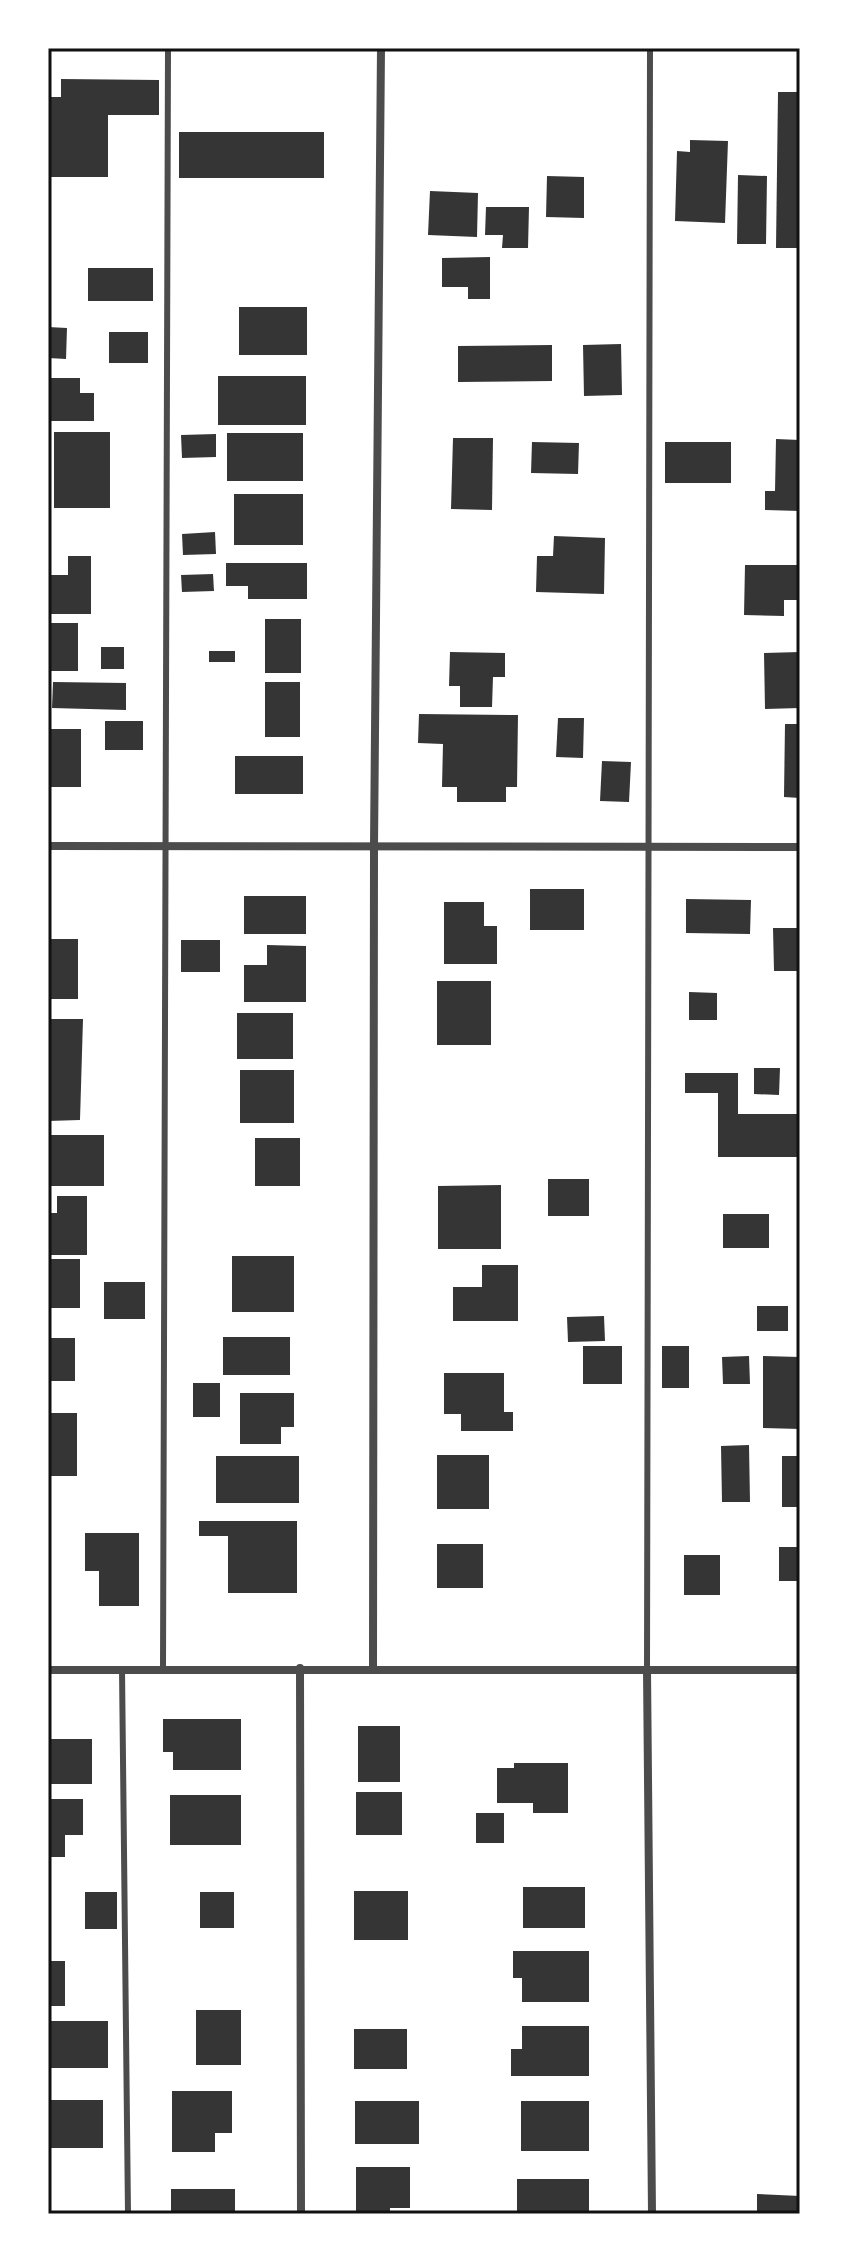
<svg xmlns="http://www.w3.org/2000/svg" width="848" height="2262" viewBox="0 0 848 2262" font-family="'Space Grotesk',sans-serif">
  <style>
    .building { fill: #353535 }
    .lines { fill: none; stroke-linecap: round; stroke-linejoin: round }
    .service { stroke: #4c4c4c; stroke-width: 6 }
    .minor { stroke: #4c4c4c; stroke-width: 8 }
    .neatline { fill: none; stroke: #111; stroke-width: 3 }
  </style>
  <rect width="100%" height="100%" fill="#fff"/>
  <!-- building -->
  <g class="building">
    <polygon points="61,79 159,80 159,115 108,115 108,177 48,177 48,97 61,97"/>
    <polygon points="778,92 800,92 800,248 776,248"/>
    <rect x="179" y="132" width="145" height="46"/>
    <polygon points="690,140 728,141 725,223 675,221 677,151 690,152"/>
    <polygon points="738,175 767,176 766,244 737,244"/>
    <polygon points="547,176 584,177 584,218 546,217"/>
    <polygon points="430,191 478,193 477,237 428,235"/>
    <polygon points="486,207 529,207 528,248 502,248 503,235 485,235"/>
    <polygon points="490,257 490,299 468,299 468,287 442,287 442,258"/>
    <rect x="88" y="268" width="65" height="33"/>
    <rect x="239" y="307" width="68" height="48"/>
    <polygon points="48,327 67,328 66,359 48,358"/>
    <rect x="109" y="332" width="39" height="31"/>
    <polygon points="621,344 622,395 584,396 583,345"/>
    <polygon points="552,345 552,381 458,382 458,346"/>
    <rect x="218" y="376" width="88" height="49"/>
    <polygon points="48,378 80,378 80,393 94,393 94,421 48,421"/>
    <rect x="54" y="432" width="56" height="76"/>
    <rect x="227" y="433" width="76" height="48"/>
    <polygon points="216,434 216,457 182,458 181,435"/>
    <polygon points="453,438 493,438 492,510 451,509"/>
    <polygon points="776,439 800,440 800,511 765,510 765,491 775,491"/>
    <polygon points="532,442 579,443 578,474 531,473"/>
    <rect x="665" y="442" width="66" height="41"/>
    <rect x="234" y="494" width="69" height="51"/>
    <polygon points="215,532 216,554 183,555 182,534"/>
    <polygon points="554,536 605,538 604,594 536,592 537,556 553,556"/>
    <polygon points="68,556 91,556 91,614 48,614 48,575 68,575"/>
    <polygon points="226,563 307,563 307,599 248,599 248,586 226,586"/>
    <polygon points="745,565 798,565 797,600 784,600 784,616 744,615"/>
    <polygon points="213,574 214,591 182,592 181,575"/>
    <rect x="265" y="619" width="36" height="54"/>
    <rect x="48" y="623" width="30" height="48"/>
    <rect x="101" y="647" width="23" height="22"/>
    <rect x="209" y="651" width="26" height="11"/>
    <polygon points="450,652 505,653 505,677 493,677 492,707 460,707 460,686 449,686"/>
    <polygon points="800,652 800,708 765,709 764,653"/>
    <polygon points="53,682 126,683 126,710 52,708"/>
    <rect x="265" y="682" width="35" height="55"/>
    <polygon points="419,714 518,715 517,787 506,787 506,802 457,802 457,787 442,787 443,744 418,743"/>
    <polygon points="558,718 584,718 583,758 556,757"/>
    <rect x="105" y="721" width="38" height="29"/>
    <polygon points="785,724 800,724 800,798 784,797"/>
    <rect x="48" y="729" width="33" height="58"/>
    <rect x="235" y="756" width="68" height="38"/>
    <polygon points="602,761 631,762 629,802 600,801"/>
    <rect x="530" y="889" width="54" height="41"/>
    <rect x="244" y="896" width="62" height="38"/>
    <polygon points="686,899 751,900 750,934 686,933"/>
    <polygon points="444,902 484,902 484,926 497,926 497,964 444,964"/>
    <polygon points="773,928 800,928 800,971 774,971"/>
    <rect x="48" y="939" width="30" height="60"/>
    <rect x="181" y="940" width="39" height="32"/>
    <polygon points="267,945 306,946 306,1002 244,1002 244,965 267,965"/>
    <rect x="437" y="981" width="54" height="64"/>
    <polygon points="689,992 717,993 717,1020 689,1020"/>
    <rect x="237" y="1013" width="56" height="46"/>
    <polygon points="48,1019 83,1019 80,1120 48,1121"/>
    <polygon points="754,1068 780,1068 779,1095 754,1094"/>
    <rect x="240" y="1070" width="54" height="53"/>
    <polygon points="685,1073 738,1073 738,1114 800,1114 800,1157 718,1157 718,1093 685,1093"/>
    <rect x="48" y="1135" width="56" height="51"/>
    <rect x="255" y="1138" width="45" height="48"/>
    <rect x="548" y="1179" width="41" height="37"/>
    <polygon points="501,1185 501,1249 438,1249 438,1186"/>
    <polygon points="57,1196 87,1196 87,1255 48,1255 48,1213 57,1213"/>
    <rect x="723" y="1214" width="46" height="34"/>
    <rect x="232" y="1256" width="62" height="56"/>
    <polygon points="50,1259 80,1259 80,1308 48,1308"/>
    <polygon points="482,1265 518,1265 518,1321 453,1321 453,1287 482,1287"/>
    <rect x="104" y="1282" width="41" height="37"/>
    <rect x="757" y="1306" width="31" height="25"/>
    <polygon points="604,1316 605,1341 568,1342 567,1317"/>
    <rect x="223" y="1337" width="67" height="38"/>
    <rect x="48" y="1338" width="27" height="43"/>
    <rect x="583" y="1346" width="39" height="38"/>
    <rect x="662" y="1346" width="27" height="42"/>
    <polygon points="749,1356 750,1384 723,1384 722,1357"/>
    <polygon points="763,1356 800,1357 800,1429 763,1428"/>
    <polygon points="444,1373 504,1373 504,1412 513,1412 513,1431 461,1431 461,1414 444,1414"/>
    <rect x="193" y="1383" width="27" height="34"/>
    <polygon points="240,1393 294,1393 294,1427 281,1427 281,1444 240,1444"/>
    <rect x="48" y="1413" width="29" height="63"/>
    <polygon points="749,1445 750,1502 722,1502 721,1446"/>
    <rect x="437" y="1455" width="52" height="54"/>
    <rect x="216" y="1456" width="83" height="47"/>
    <rect x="782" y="1456" width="18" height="51"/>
    <polygon points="199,1521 297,1521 297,1593 228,1593 228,1536 199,1536"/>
    <polygon points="85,1533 139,1533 139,1606 99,1606 99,1571 85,1571"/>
    <rect x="437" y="1544" width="46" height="44"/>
    <rect x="779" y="1547" width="21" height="34"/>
    <rect x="684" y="1555" width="36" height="40"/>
    <polygon points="163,1719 241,1719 241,1770 173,1770 173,1752 163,1752"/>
    <rect x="358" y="1726" width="42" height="56"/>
    <rect x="48" y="1739" width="44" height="45"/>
    <polygon points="514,1763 568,1763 568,1813 533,1813 533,1803 497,1803 497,1768 514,1768"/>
    <rect x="356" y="1792" width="46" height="43"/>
    <rect x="170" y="1795" width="71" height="50"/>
    <polygon points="48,1799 83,1799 83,1835 65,1835 65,1857 48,1857"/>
    <rect x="476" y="1813" width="28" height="30"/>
    <rect x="523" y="1887" width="62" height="41"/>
    <rect x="354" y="1891" width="54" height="49"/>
    <rect x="85" y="1892" width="32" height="37"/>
    <rect x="200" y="1892" width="34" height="36"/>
    <polygon points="513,1951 589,1951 589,2002 522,2002 522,1978 513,1978"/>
    <rect x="48" y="1961" width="17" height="45"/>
    <rect x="196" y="2010" width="45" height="55"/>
    <rect x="48" y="2021" width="60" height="47"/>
    <polygon points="522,2026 589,2026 589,2076 511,2076 511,2049 522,2049"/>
    <rect x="354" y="2029" width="53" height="40"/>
    <polygon points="172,2091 232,2091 232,2133 215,2133 215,2152 172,2152"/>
    <rect x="48" y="2100" width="55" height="48"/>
    <rect x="355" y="2101" width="64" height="43"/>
    <rect x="521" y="2101" width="68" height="50"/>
    <polygon points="356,2167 410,2167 410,2208 390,2208 390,2214 356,2214"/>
    <rect x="517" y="2179" width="72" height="35"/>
    <rect x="171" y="2189" width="64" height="25"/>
    <polygon points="757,2194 800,2196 800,2214 757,2214"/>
  </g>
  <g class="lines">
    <!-- service -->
    <g class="service">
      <polyline points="122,1669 128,2214"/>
      <polyline points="163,1669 168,48"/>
      <polyline points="647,1669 650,48"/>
    </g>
    <!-- minor -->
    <g class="minor">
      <polyline points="48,846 800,847"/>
      <polyline points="373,1667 374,846 381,48"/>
      <polyline points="300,1668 301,2214"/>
      <polyline points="647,1669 652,2214"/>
      <polyline points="48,1670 800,1670"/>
    </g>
  </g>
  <!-- border -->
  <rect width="848" height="2262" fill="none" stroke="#ffffff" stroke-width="100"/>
  <rect x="50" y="50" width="748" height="2162" class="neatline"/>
</svg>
